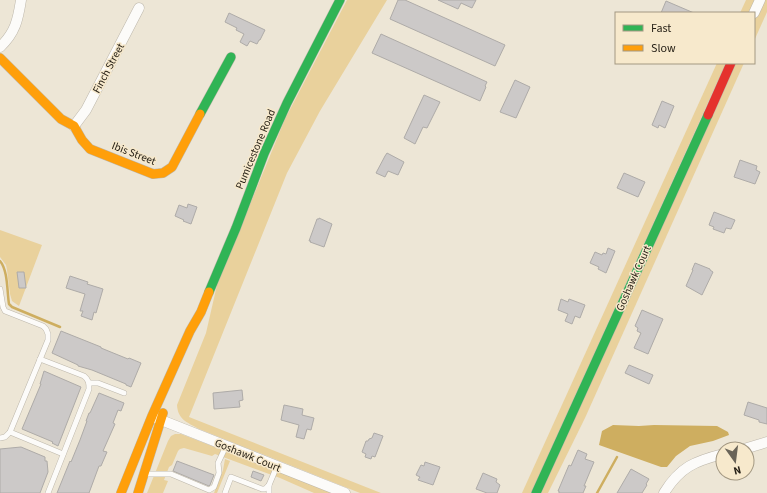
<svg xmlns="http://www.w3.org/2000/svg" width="767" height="493" viewBox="0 0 767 493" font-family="'Source Sans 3',sans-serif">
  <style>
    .green { fill: #e9d19c }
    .water { fill: #ceae60 }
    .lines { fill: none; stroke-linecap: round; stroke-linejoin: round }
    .stream { stroke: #ceae60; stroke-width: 2.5 }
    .building { fill: #ccc9c8; stroke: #aeaba8 }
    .lane-casing { stroke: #bdb7ab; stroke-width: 6 }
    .street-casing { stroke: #bdb7ab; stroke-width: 11 }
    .fast-casing { stroke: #bdb7ab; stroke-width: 10 }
    .slow-casing { stroke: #bdb7ab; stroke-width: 10 }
    .jam-casing { stroke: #bdb7ab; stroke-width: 10 }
    .lane { stroke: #fcfbf9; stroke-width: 5 }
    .street { stroke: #fcfbf9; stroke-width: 10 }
    .fast { stroke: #30b455; stroke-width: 9 }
    .slow { stroke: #ff9f0a; stroke-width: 9 }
    .jam { stroke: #e5322d; stroke-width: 9 }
    .labels { text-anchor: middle; stroke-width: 3; stroke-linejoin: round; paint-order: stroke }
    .street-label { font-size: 11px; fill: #241e14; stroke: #f7e9cc }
  </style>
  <rect width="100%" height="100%" fill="#ede6d6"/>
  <!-- green -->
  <g class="green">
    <path d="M 347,0 L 387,0 L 320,111 L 287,173 L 189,417 L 381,493 L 360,493 L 199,429 C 187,422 178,420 177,405 L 206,333 L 217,285 L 285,119 Z"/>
    <polygon points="746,0 755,0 749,13 740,13"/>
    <polygon points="763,0 767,0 767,12 754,41 754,20"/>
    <polygon points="717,63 726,63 531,493 522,493"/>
    <polygon points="735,63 744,63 585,418 548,493 541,493"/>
    <polygon points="0,230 42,245 19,306 12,301 10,294 7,270 6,265 0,257"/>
    <polygon points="175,434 181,434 334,493 314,493 280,478 215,454 212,456 184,448 180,449 178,451 172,465 169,467 164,480 168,481 163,493 147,493 168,441 171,436"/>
    <polygon points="225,459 230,461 217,493 214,493 223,470"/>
  </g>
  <!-- water -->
  <polygon class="water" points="613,425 639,426 654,425 717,426 728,432 729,435 713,441 690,446 676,456 667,467 661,467 599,445 602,431"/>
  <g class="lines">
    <!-- stream -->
    <g class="stream">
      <path d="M 0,261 C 8,270 7,292 9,304 L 12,307 L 60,327"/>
      <polyline points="597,493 617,457"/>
    </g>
  </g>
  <!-- building -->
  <g class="building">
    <polygon points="398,0 405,0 505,45 495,66 390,19"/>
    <polygon points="438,0 476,0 472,8 461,3 458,9"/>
    <polygon points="666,1 694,13 661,13"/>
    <polygon points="229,13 265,30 260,40 259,40 257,44 250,41 247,46 240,42 244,34 236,30 237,28 225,22"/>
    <polygon points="381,34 487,82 485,86 486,87 480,101 372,53"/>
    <polygon points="515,80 530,87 516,118 500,112"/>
    <polygon points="424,95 440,102 427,128 423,127 415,144 404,138"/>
    <polygon points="662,101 674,106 665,128 659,125 658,128 652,125"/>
    <polygon points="387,153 404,162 398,175 388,171 385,177 376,173 385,156"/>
    <polygon points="740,160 757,166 756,170 760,172 755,184 734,177"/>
    <polygon points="624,173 645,182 638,197 617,188"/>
    <polygon points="188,204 197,207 191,224 183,221 184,220 175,216 179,205 187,208"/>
    <polygon points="714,212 735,220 731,229 726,228 724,233 713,229 714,227 709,225"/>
    <polygon points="319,218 332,224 324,247 310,242 311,241 309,241 317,219 319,219"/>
    <polygon points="608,248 615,251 606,273 598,269 599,267 590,263 595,252 602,255 603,253 606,254"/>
    <polygon points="695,263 710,269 710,270 713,272 702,295 686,286 693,270 692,270"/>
    <polygon points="17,272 24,272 26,288 19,288"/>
    <polygon points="70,276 88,282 87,284 103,289 96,313 94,312 92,320 81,316 83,311 80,311 85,294 66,288"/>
    <polygon points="561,299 568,302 569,299 585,305 580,318 575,316 572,324 565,321 568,314 558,310"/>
    <polygon points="642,310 663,319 648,354 634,348 641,333 637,331 638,328 635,326"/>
    <polygon points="61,331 101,347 101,348 128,359 129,358 141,363 131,387 126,385 126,384 92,370 78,366 78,365 52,353"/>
    <polygon points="629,365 653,375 649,384 625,373"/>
    <polygon points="44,371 81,387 58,446 52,443 53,442 22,429 41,384 40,384"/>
    <polygon points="242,390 243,400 239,401 240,407 214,409 213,393"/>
    <polygon points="99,393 124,403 121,411 118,410 113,423 115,424 103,451 107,452 101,466 99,466 89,493 57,493 70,461 71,462 80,440 87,421 86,421 89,413 90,413"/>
    <polygon points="748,402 767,408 767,424 759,422 759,420 744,415"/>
    <polygon points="284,405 303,409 302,415 314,418 311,430 307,429 304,439 296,437 299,425 281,420"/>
    <polygon points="374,433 383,436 375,457 372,456 371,459 365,457 366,454 362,452 366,441 368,441 369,439 372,438"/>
    <polygon points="21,447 45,457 45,461 47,461 48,472 40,493 0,493 0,449"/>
    <polygon points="578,450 587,454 585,459 594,462 584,486 586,486 583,493 559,493 559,491 558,491 569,465 571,466"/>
    <polygon points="177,461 214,475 210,485 209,486 173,471"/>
    <polygon points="425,462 440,467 433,485 418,480 420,477 416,475 421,465 424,466"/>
    <polygon points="631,469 649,479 646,484 647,485 642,493 617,493"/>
    <polygon points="253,471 264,475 261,481 251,477"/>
    <polygon points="483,473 497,479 496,482 500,485 497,493 487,493 476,489"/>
  </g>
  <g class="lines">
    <!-- lane casing -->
    <g class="lane-casing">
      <g id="lane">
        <polyline points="0,289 3,307 5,311 43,326 46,329 48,334 48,340 10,432 5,437 0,438"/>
        <path d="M 40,359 L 84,376 C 89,380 89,383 89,389 L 48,493"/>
        <polyline points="89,383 98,383 124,393"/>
        <polyline points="10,432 63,454"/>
        <polyline points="146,474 171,474 209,490 214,487 219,473 218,463 226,446"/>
        <polyline points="269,485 269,493"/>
        <polyline points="225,493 231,477 262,489 265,489 269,485 277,466"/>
      </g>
    </g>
    <!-- street casing -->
    <g class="street-casing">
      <g id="street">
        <polyline points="754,13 760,0"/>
        <path d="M 0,47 C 15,33 18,20 21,0"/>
        <polyline points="74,126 86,110 139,8"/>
        <polyline points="156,418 345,493"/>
        <polyline points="744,449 767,442"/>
        <path d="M 664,493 C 680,467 695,461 723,454"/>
      </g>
    </g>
    <!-- fast casing -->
    <g class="fast-casing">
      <g id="fast">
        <polyline points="200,114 231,57"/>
        <polyline points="209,292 236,228 264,154 287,103 340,0"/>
        <polyline points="536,493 708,115"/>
      </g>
    </g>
    <!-- slow casing -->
    <g class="slow-casing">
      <g id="slow">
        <polyline points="0,58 61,119 74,126 82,140 90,149 153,174 163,173 172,167 200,114"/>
        <polyline points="121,493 152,416 190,331 201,312 209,292"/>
        <polyline points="138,493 163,413"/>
      </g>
    </g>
    <!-- jam casing -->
    <g class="jam-casing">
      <polyline id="jam" points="708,115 731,63"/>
    </g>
    <!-- lane -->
    <use href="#lane" class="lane"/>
    <!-- street -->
    <use href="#street" class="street"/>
    <!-- fast -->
    <use href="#fast" class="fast"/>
    <!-- slow -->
    <use href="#slow" class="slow"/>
    <!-- jam -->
    <use href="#jam" class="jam"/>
  </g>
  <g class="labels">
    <!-- street labels -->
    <g class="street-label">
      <text transform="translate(108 68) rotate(-62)" y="4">Finch Street</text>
      <text transform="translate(255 149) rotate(-67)" y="4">Pumicestone Road</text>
      <text transform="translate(134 153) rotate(21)" y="4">Ibis Street</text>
      <text transform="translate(633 278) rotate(-66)" y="4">Goshawk Court</text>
      <text transform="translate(248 455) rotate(22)" y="4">Goshawk Court</text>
    </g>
  </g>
  <!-- legend -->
  <rect x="615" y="12" width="140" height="52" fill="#f7e9cc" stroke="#a39882"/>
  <rect x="623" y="25" width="20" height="6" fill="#30b455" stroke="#a39882"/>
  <text x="651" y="32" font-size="12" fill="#241e14">Fast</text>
  <rect x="623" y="45" width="20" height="6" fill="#ff9f0a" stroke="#a39882"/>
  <text x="651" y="52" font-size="12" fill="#241e14">Slow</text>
  <!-- north arrow -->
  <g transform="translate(735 461) rotate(166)"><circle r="19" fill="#f7e9cc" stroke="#a39882"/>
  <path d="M0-3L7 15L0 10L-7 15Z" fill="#6a6458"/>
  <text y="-6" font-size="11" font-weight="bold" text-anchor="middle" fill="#241e14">N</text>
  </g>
</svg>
